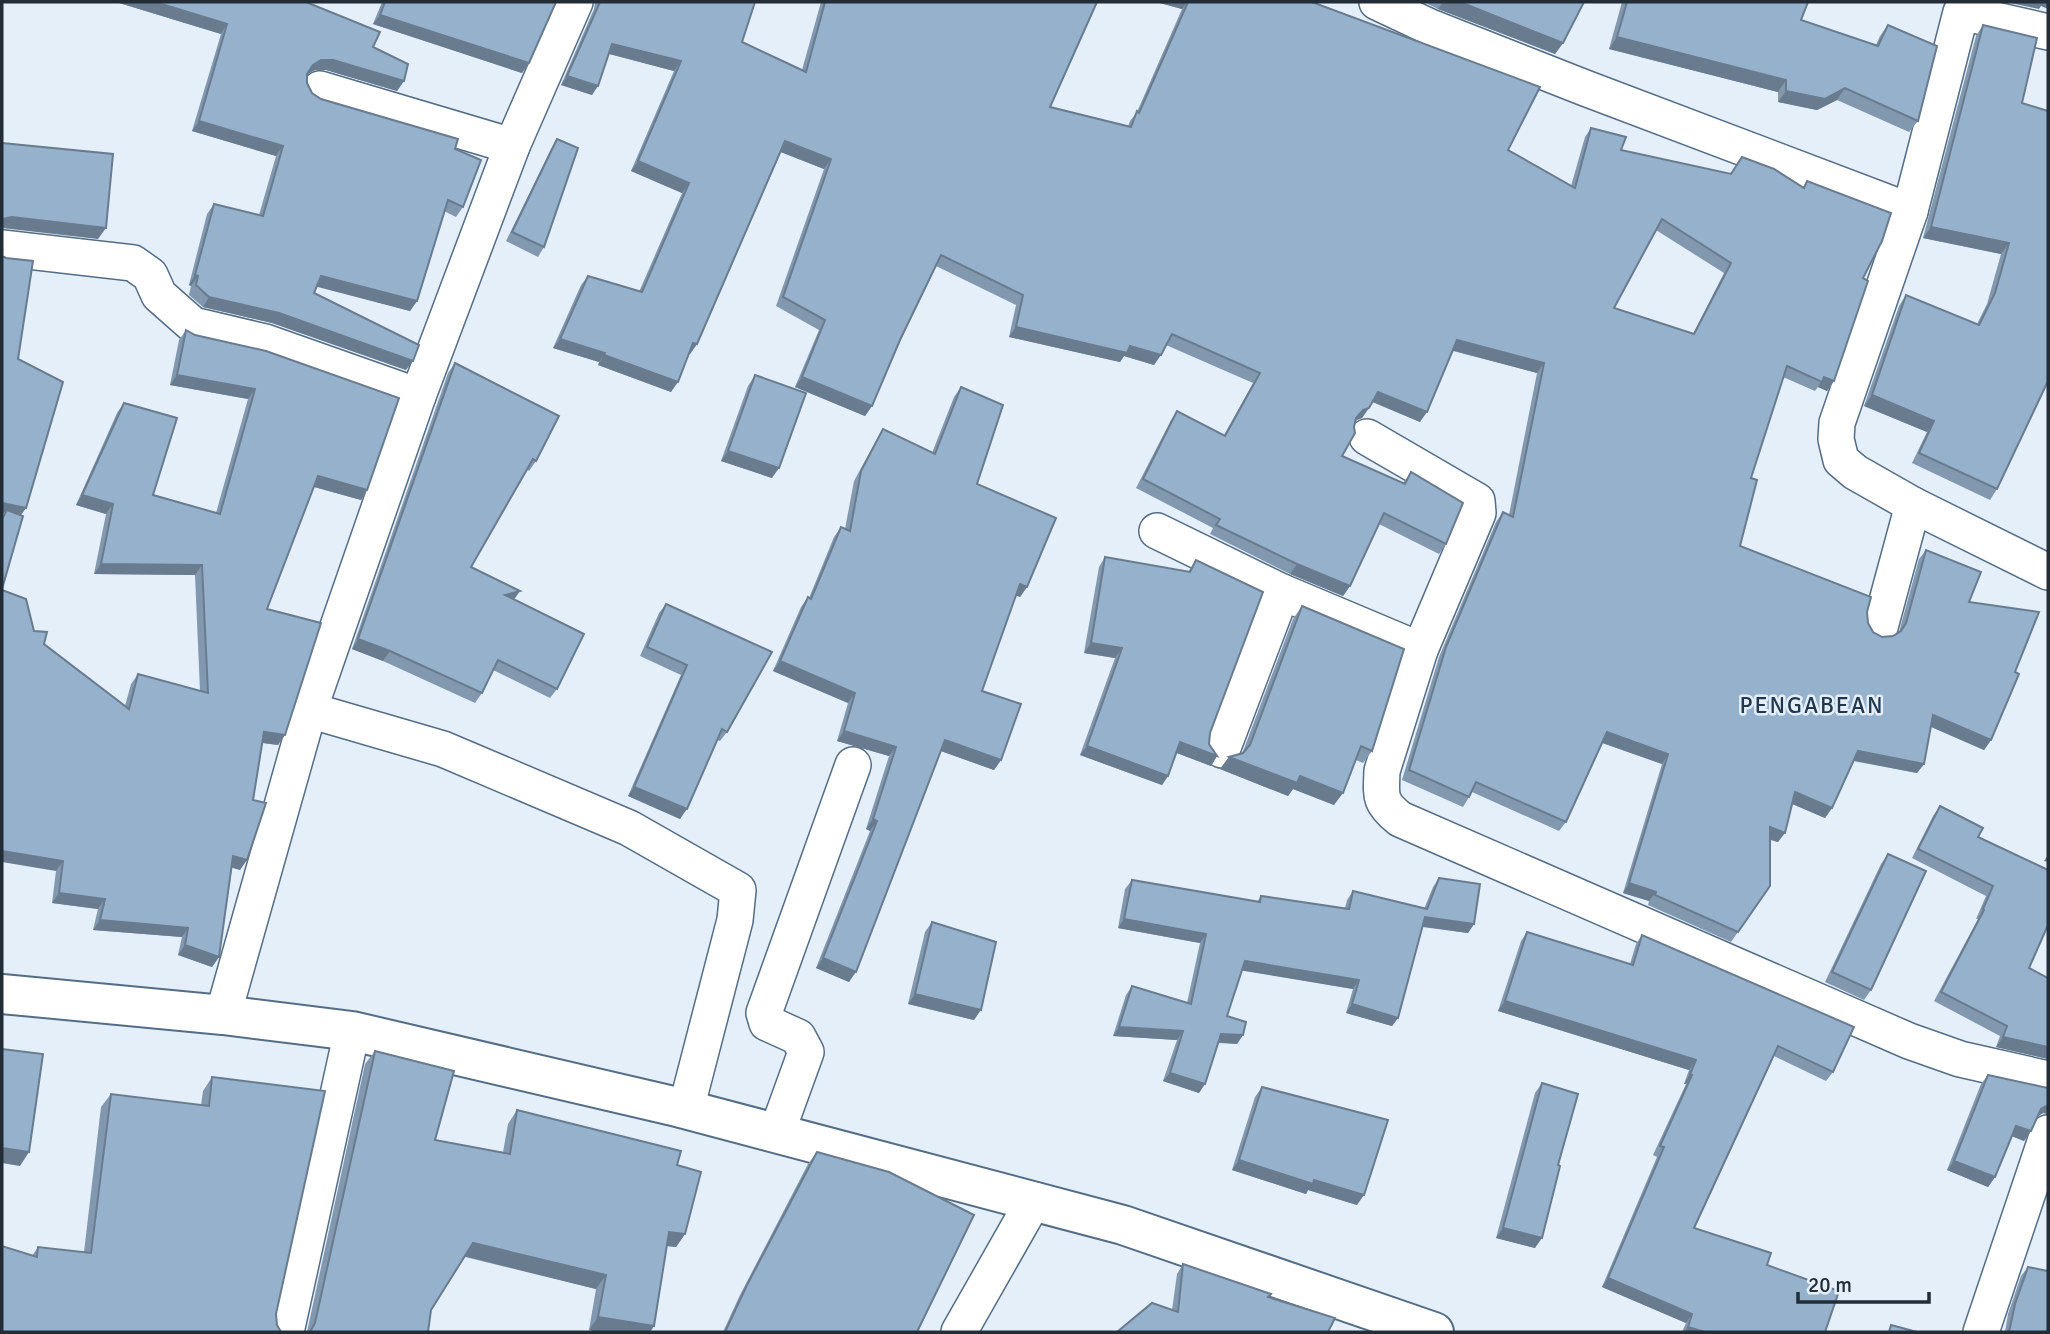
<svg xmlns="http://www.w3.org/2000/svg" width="2050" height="1334" viewBox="0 0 2050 1334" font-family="Signika,sans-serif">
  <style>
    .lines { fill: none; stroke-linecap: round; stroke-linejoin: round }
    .street-casing { stroke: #546d86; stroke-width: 38 }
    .secondary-casing { stroke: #546d86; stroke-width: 42 }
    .street { stroke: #fff; stroke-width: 35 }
    .secondary { stroke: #fff; stroke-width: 38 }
    .wall { fill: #8198af; fill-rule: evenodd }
    .shaded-wall { fill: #697c8f }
    .building { fill: #96b1cc; stroke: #697c8f; stroke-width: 2; fill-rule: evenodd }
    .labels { text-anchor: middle; stroke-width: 5; stroke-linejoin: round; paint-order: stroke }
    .quarter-label { font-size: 23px; letter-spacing: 2px; fill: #20374d; stroke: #e4effa }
  </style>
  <rect width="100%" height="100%" fill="#e4effa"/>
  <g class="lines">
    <!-- street casing -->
    <g class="street-casing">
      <g id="street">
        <polyline points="1377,2 1430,27 1585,88 1910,211"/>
        <polyline points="2048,32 1961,12 1910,211 1837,423 1836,439 1841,460 1855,472 1913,505 2048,572"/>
        <polyline points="320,89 512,146"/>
        <polyline points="2,248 133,263 150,275 159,295 193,325 265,342 418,396"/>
        <path d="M 1367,437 L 1477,501 L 1478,513 L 1420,650 L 1382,771 C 1381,797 1379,802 1400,819 L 1909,1041 L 1960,1059 L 2048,1079"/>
        <polyline points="1157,531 1282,592 1420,650"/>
        <polyline points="1880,627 1913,505"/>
        <polyline points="309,710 443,749 629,828 738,890 735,920 686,1109"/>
        <polyline points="1222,750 1282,592"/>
        <polyline points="223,1015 309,710 418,396 512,146 575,2"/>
        <polyline points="777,1132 806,1052 798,1037 767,1023 764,1013 853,765"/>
        <polyline points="286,1332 352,1031"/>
        <polyline points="959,1332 1034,1200"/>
        <polyline points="1981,1332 2048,1133"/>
      </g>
    </g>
    <!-- secondary casing -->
    <g class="secondary-casing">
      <polyline id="secondary" points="2,994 223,1015 352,1031 673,1106 1123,1225 1434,1332"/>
    </g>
    <!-- street -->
    <use href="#street" class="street"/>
    <!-- secondary -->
    <use href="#secondary" class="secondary"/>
  </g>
  <!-- wall -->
  <g class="wall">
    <polygon points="116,2 306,2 373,47 404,81 397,91 326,70 315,70 307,74 307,83 312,93 321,99 455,149 463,207 456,217 444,211 417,301 410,311 317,286 314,293 406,370 272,323 203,307 189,295 191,286 189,285 207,214 214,204 259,215 276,156 192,131 221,34"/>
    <polygon points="382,2 556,2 529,63 522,73 373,24"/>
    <path d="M 595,2 L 755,2 L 742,42 L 802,70 L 821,2 L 1097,2 L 1050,107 L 1128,126 L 1130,121 L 1137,112 L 1182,9 L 1156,2 L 1312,2 L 1508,150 L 1571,186 L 1585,137 L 1591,128 L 1621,150 L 1731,174 L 1742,157 L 1803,187 L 1807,181 L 1863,278 L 1834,381 L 1827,391 L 1818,387 L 1815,391 L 1783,377 L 1751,478 L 1740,546 L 1867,612 L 1868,623 L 1873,632 L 1882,637 L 1893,636 L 1899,632 L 1919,559 L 1926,550 L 1969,602 L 2015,672 L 1991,740 L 1984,750 L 1931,727 L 1924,764 L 1917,773 L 1853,761 L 1832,808 L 1825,818 L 1792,804 L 1778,842 L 1770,840 L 1770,886 L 1731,942 L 1648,905 L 1649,901 L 1623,893 L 1662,764 L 1602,743 L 1566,822 L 1559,831 L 1472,792 L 1463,807 L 1402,780 L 1439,657 L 1496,522 L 1503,512 L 1509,515 L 1537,373 L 1453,351 L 1420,422 L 1372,402 L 1362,418 L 1355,421 L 1342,456 L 1403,483 L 1411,472 L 1446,544 L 1439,554 L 1379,524 L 1350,586 L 1343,596 L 1290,574 L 1210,534 L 1213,528 L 1136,488 L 1171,420 L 1177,411 L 1224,435 L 1253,383 L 1166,345 L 1154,365 L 1124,356 L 1120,362 L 1009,337 L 1016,305 L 936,266 L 900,340 L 872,406 L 865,416 L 795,387 L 819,330 L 776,306 L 824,169 L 781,152 L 697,344 L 690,354 L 689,354 L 671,392 L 598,365 L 599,362 L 553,348 L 581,285 L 588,276 L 639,292 L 682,193 L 631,171 L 674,71 L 609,54 L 592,95 L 561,85 L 594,9 ZM 1656,230 L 1724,273 L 1693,334 L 1614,308 Z"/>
    <polygon points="1424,2 1584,2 1563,43 1555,54 1438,9"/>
    <polygon points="1622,2 1808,2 1801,20 1876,45 1880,36 1888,25 1918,121 1909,132 1837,100 1817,110 1778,102 1778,92 1609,49"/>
    <polygon points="1983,25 2022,103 1997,489 1990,500 1912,463 1927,432 1864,406 1899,306 1906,295 1977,324 1987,304 2001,254 1923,238 1976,36"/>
    <polygon points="557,139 544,247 538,257 506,241 551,149"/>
    <polygon points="186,330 367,490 361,500 314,487 267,609 278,745 262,743 240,870 232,867 219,957 212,967 178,955 182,937 93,930 98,909 52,903 56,871 34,631 44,644 125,706 131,684 138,674 200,691 195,575 94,574 106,514 76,505 117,413 124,403 153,495 216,513 248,399 170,385 179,340"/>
    <polygon points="455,363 536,461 529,471 527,469 471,567 514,600 557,689 550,698 493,670 482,693 475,703 383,661 352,649 448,373"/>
    <polygon points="755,375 772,478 721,461 748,386"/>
    <polygon points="961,387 977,484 1027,587 1020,597 1016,595 982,691 1001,760 994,770 941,751 849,982 816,968 870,831 866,829 889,756 837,741 848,703 773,671 801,607 808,597 809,598 834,537 841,527 845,529 854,481 877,439 883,429 932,453 954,397"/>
    <polygon points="1105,557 1188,572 1196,560 1210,733 1209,744 1217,756 1211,766 1177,753 1168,776 1162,785 1080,755 1115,658 1084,653 1099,567"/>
    <polygon points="666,604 727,732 720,741 717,740 680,819 628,796 681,675 640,656 659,613"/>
    <polygon points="1302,606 1372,751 1363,763 1356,760 1334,805 1293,789 1288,796 1220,769 1229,757 1242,754 1293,619"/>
    <polygon points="1940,806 1978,837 2029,968 2048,978 2048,1059 1996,1047 2000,1036 1934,1001 1978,919 1976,919 1986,896 1912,858 1933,816"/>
    <polygon points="1888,854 1871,990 1864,1000 1825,982 1881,864"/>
    <polygon points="1439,878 1474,924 1468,933 1422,927 1398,1018 1392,1026 1346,1013 1353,989 1242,970 1227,1016 1243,1035 1237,1044 1218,1043 1199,1093 1163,1081 1177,1040 1113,1036 1126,995 1132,986 1187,1003 1200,943 1118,928 1125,889 1132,880 1257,902 1261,896 1345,908 1347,900 1353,891 1424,909 1433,887"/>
    <polygon points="932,922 974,1020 908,1004 925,932"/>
    <polygon points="1527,932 1630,964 1636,944 1642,935 1833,1072 1826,1081 1774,1056 1694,1228 1767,1265 1825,1332 1682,1332 1686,1323 1602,1287 1657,1157 1653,1155 1686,1084 1684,1084 1689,1070 1498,1011 1521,941"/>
    <polygon points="375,1051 435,1140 503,1152 508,1124 517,1110 677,1165 685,1234 676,1247 666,1246 654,1326 650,1332 599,1332 589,1330 596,1289 465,1257 431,1310 428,1332 307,1332 365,1064"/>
    <polygon points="1988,1075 2048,1088 2048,1114 2043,1113 2037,1117 2031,1131 2024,1141 2012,1136 1995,1177 1988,1187 1947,1170 1981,1084"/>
    <polygon points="212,1077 276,1314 277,1325 32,1256 38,1247 84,1252 101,1107 111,1094 201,1105 203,1091"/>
    <polygon points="1542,1083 1535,1248 1496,1238 1535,1093"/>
    <polygon points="1262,1087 1357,1205 1308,1190 1306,1194 1232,1170 1255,1097"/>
    <polygon points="817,1152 917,1332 723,1332 739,1297 808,1164"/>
    <polygon points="1183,1264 1268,1297 1117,1332 1172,1310 1177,1274"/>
    <polygon points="2028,1267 2048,1332 2005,1332 2008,1314 2021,1276"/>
  </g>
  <!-- shaded-wall -->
  <g class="shaded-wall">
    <polygon points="116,2 155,2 227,24 221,34"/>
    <polygon points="1156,2 1187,2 1182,9"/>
    <polygon points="1443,2 1460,2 1563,43 1555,54 1438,9"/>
    <polygon points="2006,2 2048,2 2048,9 2041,6 2039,9"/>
    <polygon points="380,15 529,63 522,73 373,24"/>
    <polygon points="1617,37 1786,80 1778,92 1609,49"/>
    <polygon points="612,44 681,61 674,71 606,53"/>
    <polygon points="321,60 333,60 404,81 397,91 326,70 315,70 306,75 313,65"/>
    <polygon points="567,76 598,86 592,95 561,85"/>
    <polygon points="1845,88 1837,100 1817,110 1778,102 1786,91"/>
    <polygon points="199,121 283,146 276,156 192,131"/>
    <polygon points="785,141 831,159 824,169 778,151"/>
    <polygon points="638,161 689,183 682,193 631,171"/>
    <polygon points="12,217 106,228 98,239 2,228 2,219"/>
    <polygon points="1931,227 2009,243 2001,254 1923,238"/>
    <polygon points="195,275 198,276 191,286 189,285"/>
    <polygon points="321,276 417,301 410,311 314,286"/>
    <polygon points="209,297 279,313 413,361 406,370 272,323 203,307"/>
    <polygon points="1016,327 1130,346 1161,355 1154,365 1124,356 1120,362 1009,337"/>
    <polygon points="560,339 605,353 599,362 553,348"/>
    <polygon points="1457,340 1544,363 1537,373 1451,350"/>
    <polygon points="693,343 697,344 690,354 686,352"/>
    <polygon points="604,355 678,382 671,392 598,365"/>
    <polygon points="177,375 255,389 248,399 170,385"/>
    <polygon points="802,377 872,406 865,416 795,387"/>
    <polygon points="1824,377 1834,381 1827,391 1818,387"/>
    <polygon points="1378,392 1427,412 1420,422 1371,401"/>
    <polygon points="1872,395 1934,421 1927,432 1864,406"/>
    <polygon points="1369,408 1362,418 1356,420 1349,428 1363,410"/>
    <polygon points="728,451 779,468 772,478 721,461"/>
    <polygon points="318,476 367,490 361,500 311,486"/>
    <polygon points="82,495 113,504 106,514 76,505"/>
    <polygon points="2,503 26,508 19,518 7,510 3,514 2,514"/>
    <polygon points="101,564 202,565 195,575 94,574"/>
    <polygon points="1297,564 1350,586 1343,596 1290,574"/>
    <polygon points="1020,584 1027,587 1020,597 1013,594"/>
    <polygon points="520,591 513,601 505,595"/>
    <polygon points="358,639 390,651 383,661 352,649"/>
    <polygon points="1091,643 1122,648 1115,658 1084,653"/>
    <polygon points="780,661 855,693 848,703 773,671"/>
    <polygon points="1933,715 1991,740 1984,750 1927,725"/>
    <polygon points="844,731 896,747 889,756 837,741"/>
    <polygon points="264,732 285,735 278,745 257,742"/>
    <polygon points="1607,732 1668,754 1662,764 1600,742"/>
    <polygon points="945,740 1001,760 994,770 938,750"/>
    <polygon points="1180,742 1217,756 1211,766 1174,752"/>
    <polygon points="1087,746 1168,776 1162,785 1080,755"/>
    <polygon points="1858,751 1924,764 1917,773 1851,760"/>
    <polygon points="1229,757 1300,776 1343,793 1334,805 1293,789 1288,796 1220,769"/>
    <polygon points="634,787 687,809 680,819 628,796"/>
    <polygon points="1795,792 1832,808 1825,818 1788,802"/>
    <polygon points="873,819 877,821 870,831 866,829"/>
    <polygon points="1770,827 1785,833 1778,842 1764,837"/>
    <polygon points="2,851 63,861 56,871 2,862"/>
    <polygon points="2048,855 2048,862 2044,861"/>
    <polygon points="233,856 247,860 240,870 226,866"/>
    <polygon points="1629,883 1656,892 1649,901 1623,893"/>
    <polygon points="59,893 105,899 98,909 52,903"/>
    <polygon points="1425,917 1474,924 1468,933 1419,926"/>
    <polygon points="1124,919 1206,934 1200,943 1118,928"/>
    <polygon points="100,920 188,928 182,937 93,930"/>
    <polygon points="185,945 219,957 212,967 178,955"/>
    <polygon points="823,958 856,972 849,982 816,968"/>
    <polygon points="1245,961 1359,980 1353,989 1238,970"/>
    <polygon points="915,994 981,1010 974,1020 908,1004"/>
    <polygon points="1505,1001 1696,1060 1689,1070 1498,1011"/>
    <polygon points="1352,1004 1398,1018 1392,1026 1346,1013"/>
    <polygon points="1119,1027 1183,1031 1177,1040 1113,1036"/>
    <polygon points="1221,1034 1243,1035 1237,1044 1215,1042"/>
    <polygon points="2003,1037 2048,1047 2048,1059 1996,1047"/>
    <polygon points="1170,1073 1205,1084 1199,1093 1163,1081"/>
    <polygon points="1690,1074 1692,1075 1686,1084 1684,1084"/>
    <polygon points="2048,1105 2048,1114 2043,1113 2034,1118 2041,1109"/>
    <polygon points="2016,1126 2031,1131 2024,1141 2009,1135"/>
    <polygon points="2,1148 29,1152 20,1166 2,1163"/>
    <polygon points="1239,1160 1314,1180 1364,1195 1357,1205 1308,1190 1306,1194 1232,1170"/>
    <polygon points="1954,1161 1995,1177 1988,1187 1947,1170"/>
    <polygon points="1503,1228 1542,1238 1535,1248 1496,1238"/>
    <polygon points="669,1232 685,1234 676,1247 659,1245"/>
    <polygon points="473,1243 606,1275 596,1289 464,1256"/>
    <polygon points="1608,1278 1692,1314 1686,1323 1602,1287"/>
    <polygon points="598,1317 654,1326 650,1332 599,1332 589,1330"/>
    <polygon points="1688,1327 1705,1332 1684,1332"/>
  </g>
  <!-- building -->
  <g class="building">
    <polygon points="155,2 306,2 380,32 373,47 408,64 404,81 333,60 321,60 313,65 307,74 307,83 312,93 321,99 458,139 455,149 481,160 463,207 448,200 417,301 321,276 314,293 419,345 413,361 279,313 209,297 196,285 198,276 195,275 214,204 263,216 283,146 199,121 227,24"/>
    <polygon points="385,2 556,2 529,63 380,15"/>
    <path d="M 600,2 L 755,2 L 742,42 L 806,72 L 825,2 L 1097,2 L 1050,107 L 1131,127 L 1137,111 L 1139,113 L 1188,2 L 1312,2 L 1540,87 L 1508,150 L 1575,188 L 1591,128 L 1626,137 L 1621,150 L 1731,174 L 1742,157 L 1774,169 L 1804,188 L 1807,181 L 1891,213 L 1882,241 L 1863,278 L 1868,281 L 1834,381 L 1824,377 L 1822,382 L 1787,366 L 1751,478 L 1757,480 L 1740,546 L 1871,597 L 1867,612 L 1868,623 L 1873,632 L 1882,637 L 1893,636 L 1901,631 L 1906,623 L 1926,550 L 1981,572 L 1969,602 L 2039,612 L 2015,672 L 2019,674 L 1991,740 L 1933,715 L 1924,764 L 1858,751 L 1832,808 L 1795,792 L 1785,833 L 1770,827 L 1770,886 L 1738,932 L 1655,895 L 1656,892 L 1629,883 L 1668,754 L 1607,732 L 1566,822 L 1476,782 L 1469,797 L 1409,770 L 1446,647 L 1503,512 L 1513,517 L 1544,363 L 1457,340 L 1427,412 L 1378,392 L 1369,408 L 1363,410 L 1356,418 L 1354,427 L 1355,433 L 1342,456 L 1405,484 L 1411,472 L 1463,503 L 1446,544 L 1384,513 L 1350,586 L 1297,564 L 1216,525 L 1220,519 L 1143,479 L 1177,411 L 1225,436 L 1260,373 L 1172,334 L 1161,355 L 1130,346 L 1127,353 L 1016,327 L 1023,295 L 941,255 L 900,340 L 872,406 L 802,377 L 825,320 L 783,297 L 831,159 L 785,141 L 697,344 L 693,343 L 678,382 L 604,355 L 605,353 L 560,339 L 588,276 L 642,292 L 689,183 L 638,161 L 681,61 L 612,44 L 598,86 L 567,76 ZM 1662,219 L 1731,263 L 1694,334 L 1614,308 Z"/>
    <polygon points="1460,2 1584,2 1563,43"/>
    <polygon points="1627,2 1808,2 1801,20 1878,46 1888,25 1937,46 1918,121 1845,88 1825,99 1786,91 1786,80 1617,37"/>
    <polygon points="1983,25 2037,38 2022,103 2048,111 2048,381 1997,489 1919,453 1934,421 1872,395 1906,295 1979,325 1995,293 2009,243 1931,227"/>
    <polygon points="557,139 578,148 544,247 512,232"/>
    <polygon points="2,143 113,154 106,228 12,217 2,219"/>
    <polygon points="2,256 6,258 33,261 18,359 63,382 26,508 2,503"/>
    <polygon points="186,330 195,335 266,351 399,398 367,490 318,476 267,609 321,623 285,735 264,732 253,800 266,803 247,860 233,856 219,957 185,945 188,928 100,920 105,899 59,893 63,861 2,851 2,590 26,599 34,631 47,632 44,644 129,709 138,674 208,693 202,565 101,564 113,504 82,495 124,403 177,418 153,495 220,514 255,389 177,375"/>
    <polygon points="455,363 559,416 536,461 533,459 471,567 520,591 505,595 584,634 557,689 498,660 482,693 390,651 358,639"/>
    <polygon points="755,375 806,393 779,468 728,451"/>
    <polygon points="961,387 1003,405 977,484 1056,518 1027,587 1020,584 982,691 1021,704 1001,760 945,740 856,972 823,958 877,821 873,819 896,747 844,731 855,693 780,661 808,597 811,599 841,527 850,531 861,471 883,429 935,454"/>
    <polygon points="7,510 23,516 2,589 2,519"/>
    <polygon points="1105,557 1190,572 1196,560 1263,592 1210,733 1209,744 1217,756 1180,742 1168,776 1087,746 1122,648 1091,643"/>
    <polygon points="666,604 772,652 727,732 722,729 687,809 634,787 687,665 647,647"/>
    <polygon points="1302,606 1404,649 1372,751 1361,746 1343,793 1300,776 1297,783 1229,757 1243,753 1250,745"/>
    <polygon points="1940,806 1983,828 1978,837 2048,870 2048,925 2029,968 2048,978 2048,1047 2003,1037 2007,1026 1941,992 1984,910 1983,909 1993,886 1918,849"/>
    <polygon points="1888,854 1926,871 1871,990 1832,972"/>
    <polygon points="1439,878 1480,884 1474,924 1425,917 1398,1018 1352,1004 1359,980 1245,961 1227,1016 1246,1022 1243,1035 1221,1034 1205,1084 1170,1073 1183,1031 1119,1027 1132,986 1191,1004 1206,934 1124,919 1132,880 1260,902 1261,896 1349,909 1353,891 1427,909"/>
    <polygon points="932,922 996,942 981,1010 915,994"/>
    <polygon points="1527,932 1633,965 1642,935 1854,1027 1833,1072 1778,1046 1694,1228 1771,1253 1767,1265 1839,1291 1825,1332 1705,1332 1688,1327 1692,1314 1608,1278 1664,1147 1660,1146 1692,1075 1690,1074 1696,1060 1505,1001"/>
    <polygon points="2,1049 43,1054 29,1152 2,1148"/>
    <polygon points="375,1051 454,1071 435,1140 510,1154 517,1110 681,1151 677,1165 701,1172 685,1234 669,1232 654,1326 598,1317 606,1275 473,1243 431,1310 428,1332 310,1332 315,1323"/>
    <polygon points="1988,1075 2048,1088 2048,1105 2041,1109 2031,1131 2016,1126 1995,1177 1954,1161"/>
    <polygon points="212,1077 325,1091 276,1314 277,1325 281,1332 2,1332 2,1246 37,1257 38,1247 91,1253 111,1094 209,1106"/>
    <polygon points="1542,1083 1578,1094 1558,1165 1560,1166 1542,1238 1503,1228"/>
    <polygon points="1262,1087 1388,1120 1364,1195 1314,1180 1313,1184 1239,1160"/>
    <polygon points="817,1152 889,1172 974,1215 917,1332 725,1332 747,1285"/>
    <polygon points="1183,1264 1271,1294 1268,1297 1335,1318 1328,1332 1117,1332 1152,1303 1178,1312"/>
    <polygon points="2028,1267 2048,1271 2048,1332 2009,1332 2015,1304"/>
    <polygon points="1891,1325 1917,1332 1889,1332"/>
  </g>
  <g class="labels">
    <!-- quarter labels -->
    <g class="quarter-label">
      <text x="1812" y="713">PENGABEAN</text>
    </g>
  </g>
  <!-- border -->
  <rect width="2050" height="1334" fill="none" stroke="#222d38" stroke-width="7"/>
  <!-- scale -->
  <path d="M1798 1292v10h131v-10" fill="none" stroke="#222d38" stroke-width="3.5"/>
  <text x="1808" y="1292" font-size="21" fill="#222d38" stroke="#e4effa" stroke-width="5" paint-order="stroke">20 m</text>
</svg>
